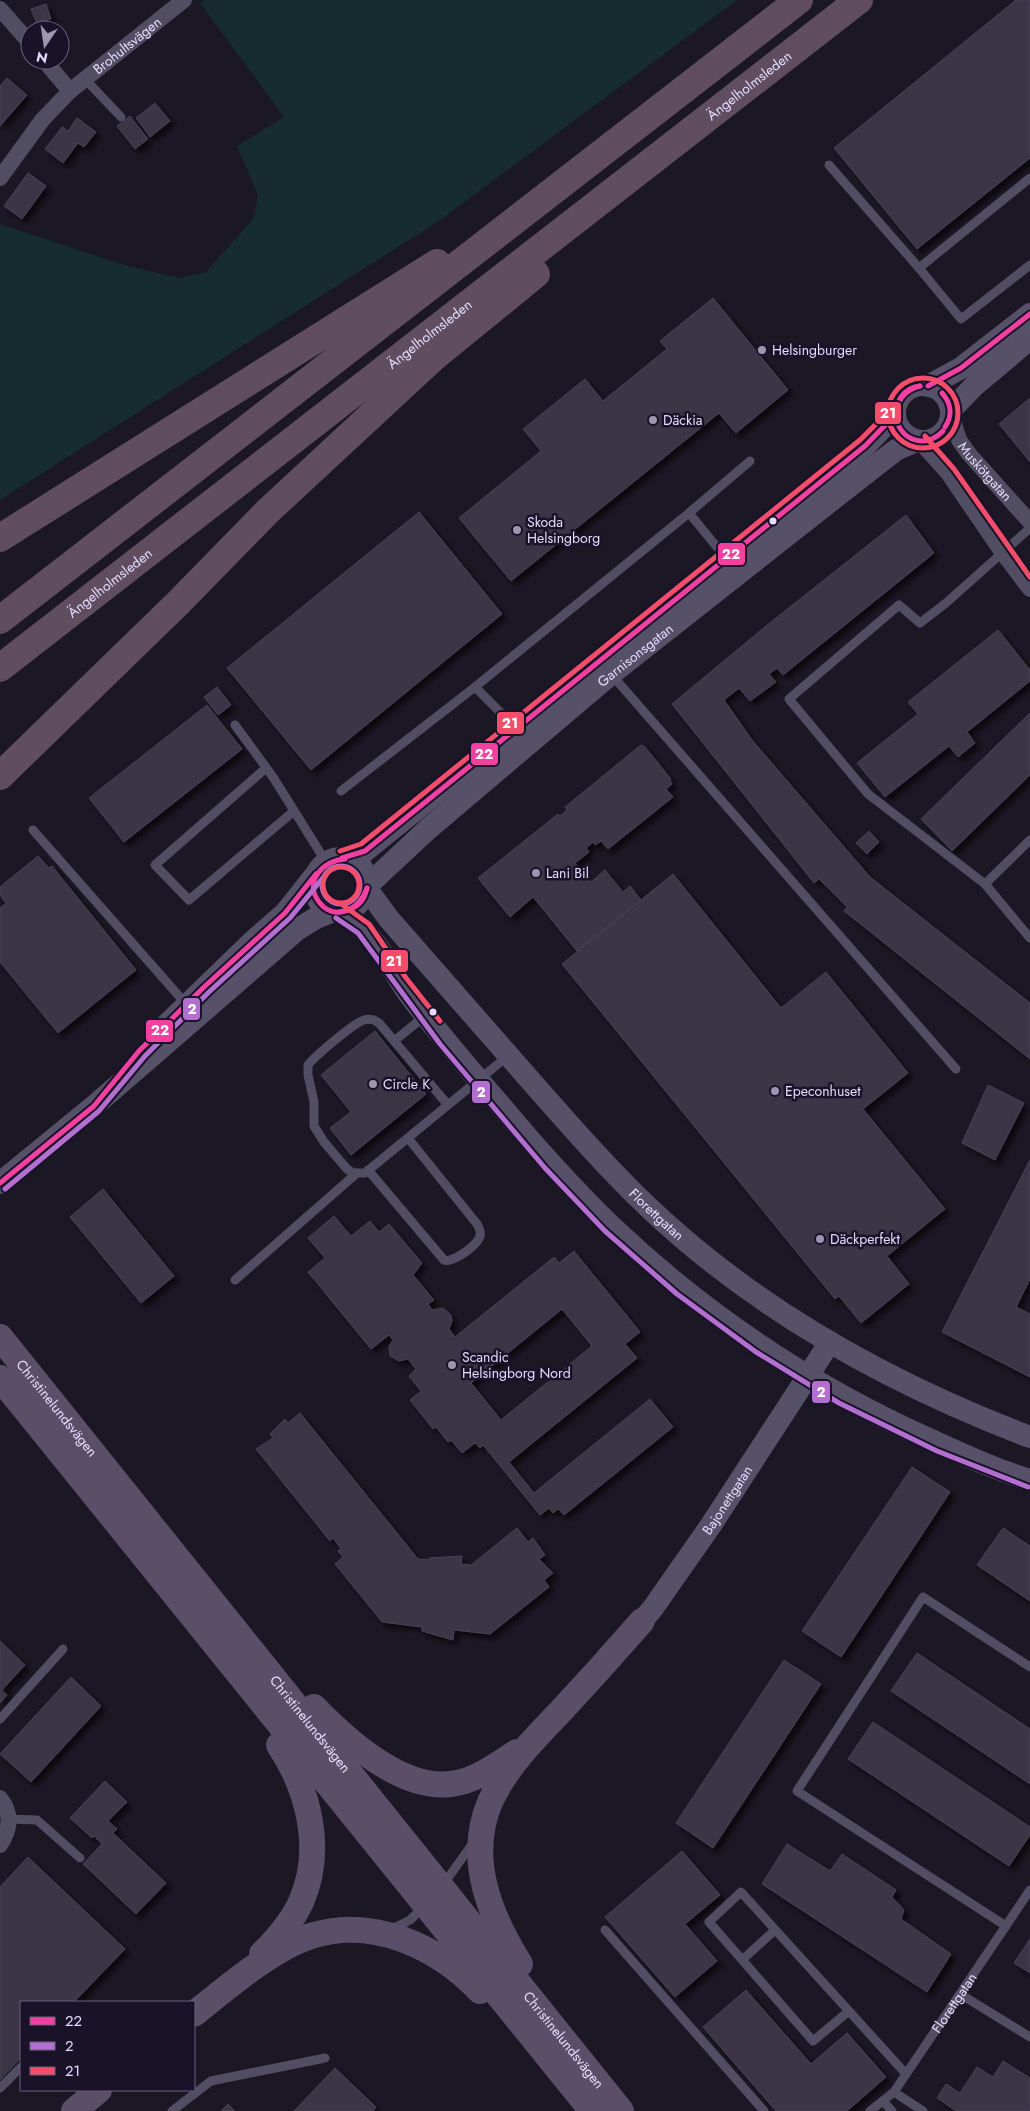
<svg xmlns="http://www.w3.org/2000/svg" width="1030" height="2111" viewBox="0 0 1030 2111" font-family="Jost,sans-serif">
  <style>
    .green { fill: #162c30 }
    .building { fill: #3b3545; stroke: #494256; fill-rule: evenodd; filter: url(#shadow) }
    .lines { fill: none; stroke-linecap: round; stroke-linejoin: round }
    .lane { stroke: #514d63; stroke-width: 9 }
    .street { stroke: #514d63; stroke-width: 16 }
    .secondary { stroke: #565069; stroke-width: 22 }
    .primary { stroke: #5b4e68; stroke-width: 26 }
    .highway { stroke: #604d60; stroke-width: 28 }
    .bus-1-casing { stroke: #191229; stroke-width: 9 }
    .bus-2-casing { stroke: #191229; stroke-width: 9 }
    .bus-3-casing { stroke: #191229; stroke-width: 9 }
    .bus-1 { stroke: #f240a1; stroke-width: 5 }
    .bus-2 { stroke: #b36fd0; stroke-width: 5 }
    .bus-3 { stroke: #f44d6c; stroke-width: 5 }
    .poi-dot { fill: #9e96b1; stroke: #191229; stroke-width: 2 }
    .bus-dot { fill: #e4dbfd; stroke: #191229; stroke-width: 2 }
    .labels { text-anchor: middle; stroke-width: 5; stroke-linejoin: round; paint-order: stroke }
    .street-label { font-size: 14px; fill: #e4dbfd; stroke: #191229 }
    .poi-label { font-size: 14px; fill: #e4dbfd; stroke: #191229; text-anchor: start }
    .line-badge { stroke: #191229; stroke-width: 2 }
    .badge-label { font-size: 14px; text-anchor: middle; font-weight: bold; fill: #fff }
  </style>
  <defs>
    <filter id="shadow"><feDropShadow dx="4.5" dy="4.5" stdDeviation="2.5" flood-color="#0009"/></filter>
  </defs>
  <rect width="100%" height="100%" fill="#1b1724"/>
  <!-- green -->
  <polygon class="green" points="205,0 737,0 439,221 0,500 0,224 121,264 161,274 180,278 206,272 254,218 258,195 237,146 284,117 200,3"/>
  <!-- building -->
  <g class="building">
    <polygon points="1016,0 1030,0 1030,158 917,249 834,148"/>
    <polygon points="46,4 51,19 37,24 31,9"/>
    <polygon points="7,78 27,95 0,126 0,86"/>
    <polygon points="155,103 170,121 150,137 136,118"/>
    <polygon points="130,116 148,139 135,149 117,126"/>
    <polygon points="77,118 96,132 84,147 78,143 63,163 45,149 62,127 68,131"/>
    <polygon points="28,173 46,186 22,219 4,206"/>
    <polygon points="713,298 788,390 736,433 719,413 511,581 459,518 541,451 523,429 585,379 603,401 667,349 660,341"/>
    <polygon points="1030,398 1030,462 999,424"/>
    <polygon points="419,512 502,614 311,770 227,668"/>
    <polygon points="906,515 934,553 783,675 777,668 769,674 776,682 750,701 739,688 724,700 752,740 870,877 1030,1003 1030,1059 844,911 847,907 819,879 814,883 672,704 766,626"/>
    <polygon points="998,630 1030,670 1030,681 967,732 975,743 958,757 949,746 885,797 857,763 918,714 908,702"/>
    <polygon points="217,687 231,705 218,715 204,697"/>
    <polygon points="207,705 242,749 124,842 89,798"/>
    <polygon points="1030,713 1030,775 952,851 921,819"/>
    <polygon points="641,745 645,747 671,779 670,780 672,784 666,789 673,797 608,849 601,841 595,845 593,842 586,848 589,852 575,863 591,882 605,870 623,892 630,886 641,900 577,951 533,897 510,917 478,878 558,814 560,816 567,810 565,807"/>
    <polygon points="869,831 879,842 867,854 856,843"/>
    <polygon points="38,856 49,868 52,866 136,970 58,1033 0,962 0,908 6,903 0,895 0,887"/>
    <polygon points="673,874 781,1008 826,972 908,1073 863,1109 945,1209 887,1256 909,1284 861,1323 839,1296 835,1299 562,964"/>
    <polygon points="375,1031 426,1094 351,1155 330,1128 351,1112 321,1075"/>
    <polygon points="988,1085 1024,1103 995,1160 962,1143"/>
    <polygon points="1030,1160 1030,1279 1016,1307 1030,1314 1030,1377 942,1332"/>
    <polygon points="103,1189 174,1276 141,1303 70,1217"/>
    <path d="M 334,1216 L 351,1236 L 370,1221 L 379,1232 L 389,1224 L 422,1263 L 413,1275 L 434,1300 L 428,1304 L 432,1310 L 443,1308 L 451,1315 L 452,1321 L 449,1329 L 455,1337 L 554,1257 L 559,1263 L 574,1251 L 640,1332 L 625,1344 L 637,1358 L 509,1462 L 534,1493 L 650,1399 L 673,1427 L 564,1515 L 558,1509 L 553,1513 L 549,1508 L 540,1515 L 483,1445 L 480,1448 L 475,1443 L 462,1453 L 451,1440 L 448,1442 L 436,1427 L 433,1429 L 410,1400 L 421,1391 L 409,1376 L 416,1369 L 408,1359 L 399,1361 L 390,1356 L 389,1347 L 393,1340 L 389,1335 L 371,1349 L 308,1272 L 325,1258 L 308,1238 ZM 562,1309 L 592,1346 L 501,1420 L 471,1383 Z"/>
    <polygon points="300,1413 418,1559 429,1560 429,1558 462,1556 461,1564 471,1565 517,1528 528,1542 533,1538 545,1555 539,1559 553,1573 544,1580 549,1587 490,1634 454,1630 453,1640 422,1631 422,1627 382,1622 335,1564 343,1557 338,1551 341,1549 333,1538 330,1541 256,1449 273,1438 270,1434 285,1419 288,1423"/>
    <polygon points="912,1467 950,1492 841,1657 802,1631"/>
    <polygon points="1003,1528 1030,1546 1030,1601 977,1565"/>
    <polygon points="0,1641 25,1665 2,1690 7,1695 0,1703"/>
    <polygon points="917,1653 1030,1729 1030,1784 891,1691"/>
    <polygon points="784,1660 821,1684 713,1848 676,1823"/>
    <polygon points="71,1677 101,1706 31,1782 0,1754"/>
    <polygon points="873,1722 1030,1827 1030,1835 1009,1866 848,1759"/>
    <polygon points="105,1781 127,1802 108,1821 117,1829 113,1833 166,1883 136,1914 83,1864 102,1844 94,1836 92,1838 70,1818"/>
    <polygon points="787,1844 830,1871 842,1854 896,1890 892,1897 904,1910 901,1919 951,1954 927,1992 762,1884"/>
    <polygon points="682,1851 720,1895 685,1924 717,1961 675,1997 605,1917"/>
    <polygon points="28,1857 125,1949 74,2002 21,2002 21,2058 0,2080 0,1887"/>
    <polygon points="1030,1939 1030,1973 1014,1963"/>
    <polygon points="746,1990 811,2064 847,2033 886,2077 847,2111 776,2111 703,2027"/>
    <polygon points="1003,2061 1030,2078 1030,2111 956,2111 937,2098 946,2084 960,2093 977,2067 993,2077"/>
    <polygon points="335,2068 376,2107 373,2111 294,2111"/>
    <polygon points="228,2104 235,2111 221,2111"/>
  </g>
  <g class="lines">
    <!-- lane -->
    <g class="lane">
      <polyline points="85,79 121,117"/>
      <polyline points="829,165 919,268"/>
      <polyline points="1030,178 919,268 961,319 1030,265"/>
      <polyline points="689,513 725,557"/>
      <polyline points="1030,528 946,603 920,623 899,605 789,699 868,794 985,884 1030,840"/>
      <polyline points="611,674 956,1069"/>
      <polyline points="475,687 689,513 750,461"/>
      <polyline points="235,725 273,777 326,862"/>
      <polyline points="266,768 155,865 189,900 294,811"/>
      <polyline points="341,791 475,687 504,716"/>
      <polyline points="33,830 186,1004"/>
      <polyline points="985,884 1030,938"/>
      <polyline points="394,1041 425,1016"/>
      <path d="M 448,1105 L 365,1173 L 353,1173 L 347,1169 L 324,1142 L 314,1126 L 314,1102 L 308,1075 L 308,1065 C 315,1056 354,1023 364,1020 C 370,1018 374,1019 379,1023 L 448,1105 L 509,1055"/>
      <path d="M 368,1170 L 444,1260 C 452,1263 473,1248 478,1240 C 482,1235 480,1229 477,1224 L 408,1138"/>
      <polyline points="235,1280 357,1173"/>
      <polyline points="0,1719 63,1649"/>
      <polyline points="9,1819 37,1820 80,1858"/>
      <polyline points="443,1885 473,1843"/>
      <polyline points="1006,1926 797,1791 923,1597 1030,1667"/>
      <polyline points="390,1930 410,1920 424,1906"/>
      <polyline points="605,1930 764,2111"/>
      <polyline points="742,1960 775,1930"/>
      <polyline points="960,1994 1030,2037"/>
      <path d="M 849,2011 L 813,2041 L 709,1922 L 741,1892 C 796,1953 851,2013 906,2074"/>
      <polyline points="0,2088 21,2067"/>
      <polyline points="894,2092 923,2111"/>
      <polyline points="883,2101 892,2111"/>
      <polyline points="172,2111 211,2081 325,2058"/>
      <path id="s1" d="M 870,2111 L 894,2092 L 1030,1890"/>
    </g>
    <!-- street -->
    <g class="street">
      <polyline points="0,9 30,43"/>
      <polyline points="44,60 70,91"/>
      <path id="s2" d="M 0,178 L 43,119 L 70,91 L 184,0"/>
      <path id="s3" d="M 951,414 L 959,440 L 969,454 L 1030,522"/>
      <polyline points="919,441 948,473 1002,552 1030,589"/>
      <path d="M 0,1798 C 12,1813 11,1829 0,1845"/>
    </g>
    <!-- secondary -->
    <g class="secondary">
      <circle cx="923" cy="413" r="28"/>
      <polyline points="928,386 961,368 1030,314"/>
      <polyline points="951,410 975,385 1030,339"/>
      <polyline points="342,858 365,851 865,446 895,415"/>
      <path id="s4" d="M 367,886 L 428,829 L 611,674 L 879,463 L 896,450 L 916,441"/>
      <path id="s5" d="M 367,889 L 389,919 C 436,972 483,1026 530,1080 C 568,1123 606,1167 647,1206 C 756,1310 891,1384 1030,1437"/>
      <path d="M 340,912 C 378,907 374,856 339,858 C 319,860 308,881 317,898 C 322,908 329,909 339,912 C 348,915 358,924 365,931 C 382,949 394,973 408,993 C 437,1032 469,1069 501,1106 C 536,1148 572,1188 611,1226 C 704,1314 813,1387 929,1439 C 962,1454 996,1470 1030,1480"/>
      <polyline points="159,1032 252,942 285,913 316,874"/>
      <polyline points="0,1183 94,1106 298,929 316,918 334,911"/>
      <path id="s6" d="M 642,1621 L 653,1608 L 711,1525 L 830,1342"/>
    </g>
    <!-- primary -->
    <g class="primary">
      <path id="s7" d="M 0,1337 L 621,2111"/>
      <path d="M 0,1378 C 196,1624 396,1866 592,2111"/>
      <path d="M 314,1707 C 347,1741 401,1790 451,1784 C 476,1781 497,1765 517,1752"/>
      <path d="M 262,1954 C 277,1939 292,1922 301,1902 C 324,1850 309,1790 279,1745"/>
      <path d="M 520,1964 C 490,1916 466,1859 490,1802 C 506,1767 534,1739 560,1712 C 588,1682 615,1652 642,1621"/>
      <path d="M 194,2014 C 226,1988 273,1948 311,1936 C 373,1916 438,1947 480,1991"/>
      <polyline points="74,2111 99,2090"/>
    </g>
    <!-- highway -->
    <g class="highway">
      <polyline points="0,538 437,263"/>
      <polyline points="0,620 799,0"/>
      <path id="s8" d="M 0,668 L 859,0"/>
      <polyline points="0,776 178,603 268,511 433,358 536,274"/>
    </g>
    <!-- bus-1 casing -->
    <g class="bus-1-casing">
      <g id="bus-1">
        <polyline points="928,386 961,368 1030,314"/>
        <path d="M 942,393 C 951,403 953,415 945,427"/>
        <path d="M 896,418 C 901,441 926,449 943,431"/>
        <path d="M 896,418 C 895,402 903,388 920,386"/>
        <path d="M 896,418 C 896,401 904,390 920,386"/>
        <polyline points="342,858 365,851 865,446 895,415"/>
        <path d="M 345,859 C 324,860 303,881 319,902 C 335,923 361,908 367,888"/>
        <path d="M 340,912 C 355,910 364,903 367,888"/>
        <polyline points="0,1183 94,1106 139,1051 204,987 285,913 316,874"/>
      </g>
    </g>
    <!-- bus-2 casing -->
    <g class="bus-2-casing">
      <g id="bus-2">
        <circle cx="341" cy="885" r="19"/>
        <polyline points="336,918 358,933 440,1044 545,1168 605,1231 677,1294 756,1352 839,1403 937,1451 1028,1487"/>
        <polyline points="5,1189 99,1111 145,1056 209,992 290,918 322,879"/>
      </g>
    </g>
    <!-- bus-3 casing -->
    <g class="bus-3-casing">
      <g id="bus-3">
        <circle cx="923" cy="413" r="35"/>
        <polyline points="925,436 954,469 1030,577"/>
        <polyline points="340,851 361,844 860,440 890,410"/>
        <circle cx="341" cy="885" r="18"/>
        <polyline points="344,906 369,924 406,978 440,1021"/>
      </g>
    </g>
    <!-- bus-1 -->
    <use href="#bus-1" class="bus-1"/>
    <!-- bus-2 -->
    <use href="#bus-2" class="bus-2"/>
    <!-- bus-3 -->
    <use href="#bus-3" class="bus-3"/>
  </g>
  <!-- markers -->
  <g class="poi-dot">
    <circle cx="762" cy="350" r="5"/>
    <circle cx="653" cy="420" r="5"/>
    <circle cx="517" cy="530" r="5"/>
    <circle cx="536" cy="873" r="5"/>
    <circle cx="373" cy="1084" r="5"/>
    <circle cx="775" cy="1091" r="5"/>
    <circle cx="820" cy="1239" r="5"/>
    <circle cx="452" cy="1365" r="5"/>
  </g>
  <g class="bus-dot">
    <circle cx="773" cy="521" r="4.5"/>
    <circle cx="433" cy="1012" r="4.5"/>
  </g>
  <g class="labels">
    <!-- street labels -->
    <g class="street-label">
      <text dy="5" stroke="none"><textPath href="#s2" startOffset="185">Brohultsvägen</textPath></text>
      <text dy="5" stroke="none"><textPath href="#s8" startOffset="949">Ängelholmsleden</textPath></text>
      <text dy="5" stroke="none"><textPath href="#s8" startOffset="544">Ängelholmsleden</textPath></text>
      <text dy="5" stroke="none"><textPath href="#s3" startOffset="68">Muskötgatan</textPath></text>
      <text dy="5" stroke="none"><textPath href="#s8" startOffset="139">Ängelholmsleden</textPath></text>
      <text dy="5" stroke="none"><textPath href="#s4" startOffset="354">Garnisonsgatan</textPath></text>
      <text dy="5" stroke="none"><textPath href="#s5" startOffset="436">Florettgatan</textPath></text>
      <text dy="5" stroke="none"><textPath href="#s7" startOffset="91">Christinelundsvägen</textPath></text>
      <text dy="5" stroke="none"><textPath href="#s6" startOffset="148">Bajonettgatan</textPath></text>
      <text dy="5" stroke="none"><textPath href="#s7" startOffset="496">Christinelundsvägen</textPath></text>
      <text dy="5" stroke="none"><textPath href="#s1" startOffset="138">Florettgatan</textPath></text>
      <text dy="5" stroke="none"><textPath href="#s7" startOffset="901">Christinelundsvägen</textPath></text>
    </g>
    <!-- poi labels -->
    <g class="poi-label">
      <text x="772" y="355">Helsingburger</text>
      <text x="663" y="425">Däckia</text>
      <text x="527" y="527">Skoda<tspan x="527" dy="16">Helsingborg</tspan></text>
      <text x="546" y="878">Lani Bil</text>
      <text x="383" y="1089">Circle K</text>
      <text x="785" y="1096">Epeconhuset</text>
      <text x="830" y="1244">Däckperfekt</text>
      <text x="462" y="1362">Scandic<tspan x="462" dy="16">Helsingborg Nord</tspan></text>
    </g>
  </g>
  <g class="line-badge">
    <rect x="874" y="401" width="28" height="24" rx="5" fill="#f44d6c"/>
    <rect x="717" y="542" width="29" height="24" rx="5" fill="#f240a1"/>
    <rect x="496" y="711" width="29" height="24" rx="5" fill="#f44d6c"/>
    <rect x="470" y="742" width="29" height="24" rx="5" fill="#f240a1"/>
    <rect x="380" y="949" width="29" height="24" rx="5" fill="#f44d6c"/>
    <rect x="182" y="997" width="19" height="24" rx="5" fill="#b36fd0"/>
    <rect x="145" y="1019" width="29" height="24" rx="5" fill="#f240a1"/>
    <rect x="471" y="1080" width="20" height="24" rx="5" fill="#b36fd0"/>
    <rect x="811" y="1380" width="20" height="24" rx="5" fill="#b36fd0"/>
  </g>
  <g class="badge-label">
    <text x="888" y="418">21</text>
    <text x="731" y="559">22</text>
    <text x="510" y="728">21</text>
    <text x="484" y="759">22</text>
    <text x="394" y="966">21</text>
    <text x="192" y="1014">2</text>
    <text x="160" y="1035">22</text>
    <text x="481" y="1097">2</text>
    <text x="821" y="1397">2</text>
  </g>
  <!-- legend -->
  <rect x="20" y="2001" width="175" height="90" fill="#191229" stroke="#6a627e"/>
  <rect x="30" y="2017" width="25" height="8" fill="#f240a1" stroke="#6a627e"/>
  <text x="65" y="2026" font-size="15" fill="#e4dbfd">22</text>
  <rect x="30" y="2042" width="25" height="8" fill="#b36fd0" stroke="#6a627e"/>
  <text x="65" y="2051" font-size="15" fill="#e4dbfd">2</text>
  <rect x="30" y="2067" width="25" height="8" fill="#f44d6c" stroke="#6a627e"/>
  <text x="65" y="2076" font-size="15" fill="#e4dbfd">21</text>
  <!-- north arrow -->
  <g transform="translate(45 45) rotate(193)"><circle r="24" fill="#191229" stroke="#6a627e"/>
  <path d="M0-4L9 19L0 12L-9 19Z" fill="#9e96b1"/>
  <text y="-8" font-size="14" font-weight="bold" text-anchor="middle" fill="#e4dbfd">N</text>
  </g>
</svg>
